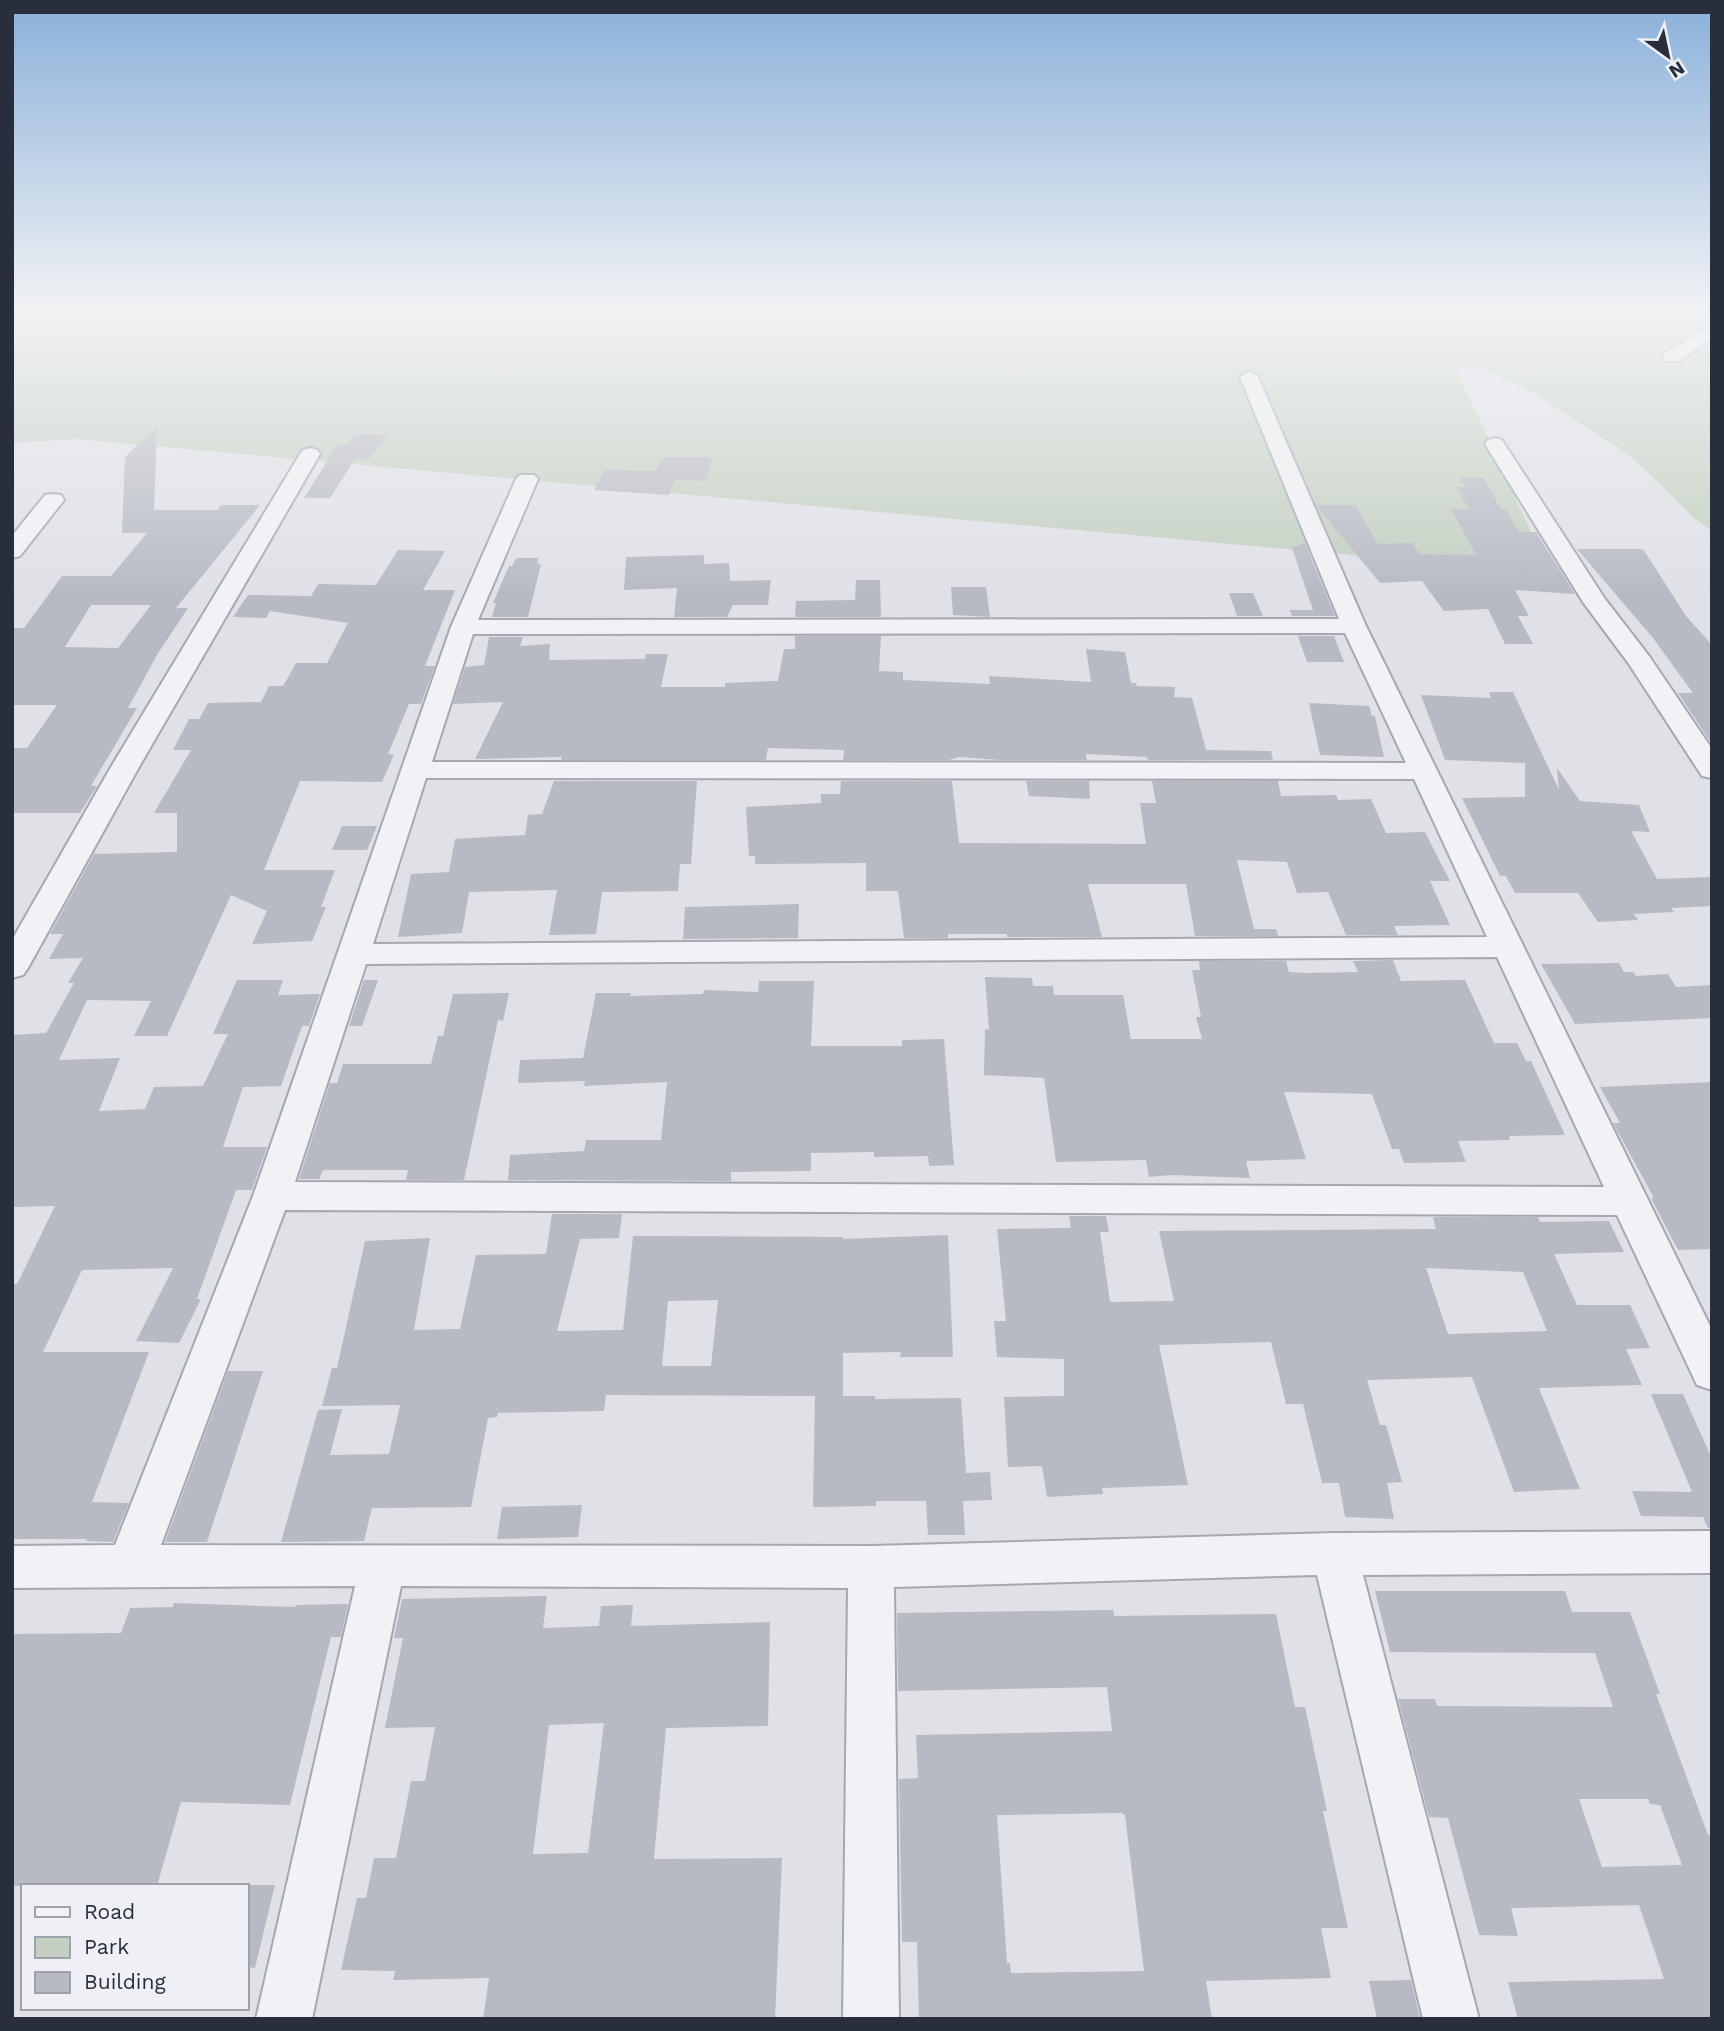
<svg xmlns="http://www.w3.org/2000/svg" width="1724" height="2031" viewBox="0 0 1724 2031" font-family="'Work Sans',sans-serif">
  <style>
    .green { fill: #c3d0c1 }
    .building { fill: #b7bac3; fill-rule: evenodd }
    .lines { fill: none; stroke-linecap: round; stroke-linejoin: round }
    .street-casing { stroke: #a5a8b1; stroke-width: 4 }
    .street { fill: #f2f2f6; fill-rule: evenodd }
  </style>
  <rect width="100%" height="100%" fill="#dfe1e7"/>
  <!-- green -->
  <polygon class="green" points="12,311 1712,311 1712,531 1695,519 1632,457 1530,391 1479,367 1457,371 1550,573 76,439 12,443"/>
  <!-- building -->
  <g class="building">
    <path d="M 157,426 L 154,510 L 217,510 L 221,505 L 260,505 L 176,608 L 188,608 L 157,655 L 128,708 L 137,708 L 91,786 L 97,786 L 80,813 L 12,813 L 12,748 L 27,748 L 57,705 L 12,705 L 12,628 L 24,628 L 62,576 L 111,576 L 147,533 L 122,533 L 125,457 ZM 91,605 L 151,605 L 118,648 L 65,647 Z"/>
    <polygon points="355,434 388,435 368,460 355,459 330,498 304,498 338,444 348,444"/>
    <polygon points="664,457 713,457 706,481 675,480 669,495 594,490 605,470 655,471"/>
    <polygon points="1460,477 1484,478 1501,509 1505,509 1519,532 1536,532 1575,594 1515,590 1529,616 1518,616 1533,644 1505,644 1488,609 1444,611 1422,581 1380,583 1316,505 1355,505 1378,544 1413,543 1419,554 1476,555 1451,509 1469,509 1456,487 1465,487"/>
    <polygon points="1305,543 1335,616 1292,616 1290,610 1313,610 1292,548"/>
    <polygon points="1577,549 1643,549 1686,616 1712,645 1712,744 1678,693 1693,693 1653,638"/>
    <polygon points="398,550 445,551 423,590 455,590 425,666 435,666 421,704 409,704 388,754 394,755 382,782 300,781 264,870 335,870 321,907 326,907 312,941 252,944 267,911 231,895 167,1036 134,1036 151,1001 87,1000 59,1060 120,1058 99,1111 145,1109 154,1087 203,1086 228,1034 213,1034 237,980 283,980 278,995 320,994 309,1026 302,1026 281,1086 243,1087 223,1147 267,1147 252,1190 236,1190 197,1299 201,1299 179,1343 136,1341 173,1268 82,1270 43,1352 149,1352 92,1502 129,1503 113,1542 86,1541 87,1539 12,1539 12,1284 17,1284 55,1206 12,1207 12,1035 46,1033 74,983 68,983 83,958 49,959 63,934 50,934 94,854 177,852 177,813 154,813 191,750 173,750 189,719 199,719 208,703 261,702 269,686 283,686 296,663 327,663 348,623 270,611 266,618 233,617 248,595 311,596 318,584 376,585"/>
    <polygon points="704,555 704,564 729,563 730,581 771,580 768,605 733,605 727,617 674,617 677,588 624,590 626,557"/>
    <polygon points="516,558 539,558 537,564 541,564 528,617 492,617 496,603 493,603 509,566 512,566"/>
    <polygon points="856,580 880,580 881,617 795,617 796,601 855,600"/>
    <polygon points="951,587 986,587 990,617 953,615"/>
    <polygon points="1229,593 1253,593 1263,616 1237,616"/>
    <polygon points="795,636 881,636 879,671 903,672 903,680 990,684 989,676 1091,682 1086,649 1125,652 1131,683 1136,683 1137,686 1175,687 1174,697 1192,698 1206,750 1271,751 1273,760 1148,760 1147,757 1086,754 1087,760 1000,760 959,757 949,760 843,760 844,750 768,748 766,760 561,760 562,757 475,759 503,702 453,704 465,667 484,665 489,637 523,637 520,646 550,644 549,660 645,659 646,654 668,654 661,687 725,687 725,683 778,681 784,649 795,649"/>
    <polygon points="1298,636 1334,636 1344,662 1307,662"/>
    <polygon points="1489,692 1513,692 1559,790 1557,768 1580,801 1639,805 1650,832 1631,831 1657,879 1712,877 1712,906 1671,908 1674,912 1634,914 1638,920 1598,922 1578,893 1515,893 1506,876 1500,876 1462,798 1525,797 1525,763 1445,760 1421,695 1491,698"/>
    <polygon points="1309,703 1369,706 1372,716 1375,716 1384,757 1320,755"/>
    <polygon points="554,781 697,781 691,864 680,864 678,891 602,892 596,934 549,935 557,890 469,892 462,933 398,937 411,874 449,872 455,839 525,835 528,815 542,814"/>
    <polygon points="841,781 952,781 959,843 1146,844 1140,803 1156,803 1152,781 1278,781 1281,796 1336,795 1338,800 1371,799 1386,833 1425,832 1450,881 1430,881 1450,925 1394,926 1398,935 1346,935 1328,892 1297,893 1287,862 1237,860 1254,929 1276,929 1278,936 1195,936 1186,884 1088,884 1102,937 1007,937 1007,934 948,934 948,938 904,938 898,891 866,891 866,863 755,864 755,856 749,856 746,807 821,803 821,794 840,794"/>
    <polygon points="1026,781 1089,781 1090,799 1029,796"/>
    <polygon points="342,826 377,826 367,850 332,850"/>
    <polygon points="799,904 798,938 683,939 685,907"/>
    <polygon points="1393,960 1401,981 1465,980 1494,1043 1517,1043 1526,1061 1531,1061 1565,1135 1509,1136 1510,1140 1458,1141 1466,1162 1404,1163 1399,1149 1392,1149 1372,1094 1284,1092 1306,1159 1246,1161 1250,1178 1171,1175 1149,1177 1146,1160 1056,1162 1044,1078 984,1075 985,1029 989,1030 985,977 1032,978 1033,986 1053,986 1054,995 1123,995 1131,1039 1202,1039 1196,1017 1201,1017 1192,970 1200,970 1199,961 1286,961 1289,972 1307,973 1358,972 1353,961"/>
    <polygon points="1619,963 1624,972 1633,972 1636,976 1668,974 1676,987 1712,985 1712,1018 1575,1024 1541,964"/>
    <polygon points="364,980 378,980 362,1026 349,1026"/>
    <polygon points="759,981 814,981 811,1046 902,1046 902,1040 944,1039 954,1165 929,1166 928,1156 874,1157 874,1152 811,1153 811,1171 731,1172 731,1181 508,1180 510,1155 584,1151 586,1140 661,1140 667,1082 584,1086 585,1081 518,1083 520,1060 583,1058 596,993 631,993 630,996 703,994 704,990 758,992"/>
    <polygon points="509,993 503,1021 498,1020 464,1180 406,1180 408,1170 323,1170 319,1179 299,1179 330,1083 337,1083 343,1064 431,1064 438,1036 443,1036 453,994"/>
    <polygon points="1712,1082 1712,1249 1678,1250 1651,1198 1654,1198 1613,1123 1620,1123 1600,1087"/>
    <path d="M 552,1214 L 622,1214 L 619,1238 L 580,1239 L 557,1331 L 623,1330 L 633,1236 L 843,1237 L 843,1239 L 948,1235 L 953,1357 L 900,1357 L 901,1352 L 843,1353 L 843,1396 L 875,1396 L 875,1399 L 961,1398 L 966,1473 L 990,1472 L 992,1500 L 963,1501 L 965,1535 L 928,1535 L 926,1501 L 876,1501 L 876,1506 L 813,1507 L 815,1396 L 606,1395 L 604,1411 L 498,1413 L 497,1417 L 488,1418 L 471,1507 L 372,1508 L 364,1541 L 281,1542 L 318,1410 L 342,1409 L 330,1455 L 389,1454 L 400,1405 L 322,1406 L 332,1368 L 337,1368 L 365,1241 L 430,1238 L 414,1330 L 460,1329 L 476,1255 L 546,1254 ZM 718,1300 L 711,1366 L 662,1366 L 668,1301 Z"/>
    <path d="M 1069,1216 L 1106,1216 L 1109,1232 L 1100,1232 L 1110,1302 L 1174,1301 L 1159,1231 L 1436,1229 L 1433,1217 L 1538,1217 L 1540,1222 L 1609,1221 L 1624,1252 L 1554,1254 L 1577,1305 L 1630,1305 L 1650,1348 L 1626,1349 L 1642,1385 L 1539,1388 L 1580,1489 L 1514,1492 L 1472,1377 L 1367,1380 L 1380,1425 L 1386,1425 L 1402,1482 L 1387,1483 L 1394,1519 L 1345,1517 L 1339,1483 L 1322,1483 L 1303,1404 L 1286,1404 L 1271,1342 L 1159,1345 L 1188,1485 L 1102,1488 L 1103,1494 L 1047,1497 L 1042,1466 L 1008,1467 L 1004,1397 L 1064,1396 L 1064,1359 L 997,1357 L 994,1321 L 1006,1321 L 997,1229 L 1071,1228 ZM 1426,1268 L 1523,1272 L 1547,1331 L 1448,1334 Z"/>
    <polygon points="228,1371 263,1371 207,1542 165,1542"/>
    <polygon points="1651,1394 1683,1394 1712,1459 1712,1528 1708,1528 1703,1517 1641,1516 1632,1491 1692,1492"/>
    <polygon points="582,1505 578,1537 497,1539 502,1507"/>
    <path d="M 1375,1591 L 1565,1591 L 1572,1612 L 1630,1612 L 1660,1694 L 1656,1694 L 1708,1835 L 1712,1835 L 1712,2019 L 1518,2019 L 1508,1982 L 1664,1979 L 1639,1905 L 1511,1908 L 1518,1936 L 1479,1935 L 1448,1818 L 1429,1817 L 1398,1699 L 1435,1699 L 1437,1706 L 1613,1707 L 1595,1653 L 1390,1652 ZM 1579,1799 L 1648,1799 L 1650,1804 L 1660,1805 L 1682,1865 L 1602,1867 Z"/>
    <path d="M 547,1596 L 543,1628 L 599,1626 L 601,1606 L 633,1605 L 631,1626 L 770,1622 L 768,1726 L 666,1728 L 654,1859 L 782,1858 L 775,2019 L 483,2019 L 489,1978 L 393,1980 L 395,1971 L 341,1970 L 357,1898 L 366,1898 L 374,1858 L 396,1858 L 411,1781 L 425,1781 L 435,1727 L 385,1728 L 403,1638 L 394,1638 L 402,1599 ZM 604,1723 L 588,1853 L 533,1854 L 549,1725 Z"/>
    <polygon points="174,1603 295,1607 296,1605 348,1604 341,1637 331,1637 290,1805 181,1802 157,1886 12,1886 12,1634 121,1633 130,1608 173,1607"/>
    <path d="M 1113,1610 L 1114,1616 L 1276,1614 L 1295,1707 L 1305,1707 L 1327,1811 L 1323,1811 L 1348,1928 L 1321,1928 L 1331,1978 L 1206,1981 L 1212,2019 L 919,2019 L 917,1942 L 902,1942 L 899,1779 L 918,1778 L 916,1735 L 1112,1731 L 1107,1687 L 898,1691 L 897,1613 ZM 1122,1813 L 1125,1815 L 1144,1971 L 1011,1973 L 1010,1963 L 1007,1963 L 997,1815 Z"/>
    <polygon points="247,1885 275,1885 255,1968 247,1967"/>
    <polygon points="1411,1980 1420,2019 1377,2019 1369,1981"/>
  </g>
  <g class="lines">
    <!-- street casing -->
    <g class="street-casing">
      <g id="street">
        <polygon points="1712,325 1712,338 1679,361 1665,361 1663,357 1665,353"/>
        <path d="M 1249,371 L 1258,377 L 1366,626 L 1712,1330 L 1712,1390 L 1697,1385 L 1617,1215 L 285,1210 L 161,1545 L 871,1546 L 1335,1533 L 1712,1531 L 1712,1573 L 1363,1575 L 1479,2019 L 1423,2019 L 1317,1575 L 894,1587 L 899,2019 L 843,2019 L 848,1588 L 401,1586 L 312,2019 L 256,2019 L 355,1586 L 12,1588 L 12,1546 L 115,1545 L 253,1196 L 451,627 L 516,479 L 520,475 L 534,475 L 538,479 L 478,620 L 1339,619 L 1240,377 ZM 1345,633 L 1406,763 L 432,762 L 473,634 ZM 426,778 L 1414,779 L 1487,937 L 373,944 ZM 1497,957 L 1604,1187 L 295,1182 L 366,964 Z"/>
        <polygon points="1495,438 1502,440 1605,599 1649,656 1712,749 1712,778 1702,776 1629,664 1583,602 1485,444 1488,440"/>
        <polygon points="310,448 317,450 320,454 139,767 28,968 23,975 12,978 12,940 111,767 300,454 303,450"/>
        <polygon points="53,494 61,495 64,500 20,556 12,558 12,536 45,495"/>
      </g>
    </g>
    <!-- street -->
    <use href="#street" class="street"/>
  </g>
  <!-- sky -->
  <linearGradient id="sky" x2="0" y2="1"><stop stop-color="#8ab0da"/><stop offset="0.52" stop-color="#f1f2f4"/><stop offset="1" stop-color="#f1f2f4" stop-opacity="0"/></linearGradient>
  <rect width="1724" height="595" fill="url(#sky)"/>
  <!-- border -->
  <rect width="1724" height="2031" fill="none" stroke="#292e3d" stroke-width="28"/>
  <!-- legend -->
  <rect x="21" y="1884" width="228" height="126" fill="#eef0f5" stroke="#9fa2ab" stroke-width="2"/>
  <rect x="35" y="1907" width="35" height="10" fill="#f2f2f6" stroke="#9fa2ab" stroke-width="2"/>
  <text x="84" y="1919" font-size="21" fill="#292e3d">Road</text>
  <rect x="35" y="1937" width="35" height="21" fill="#c3d0c1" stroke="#9fa2ab" stroke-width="2"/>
  <text x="84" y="1954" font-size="21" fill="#292e3d">Park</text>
  <rect x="35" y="1972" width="35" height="21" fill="#b7bac3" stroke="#9fa2ab" stroke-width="2"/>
  <text x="84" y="1989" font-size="21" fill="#292e3d">Building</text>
  <!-- north arrow -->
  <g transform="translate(1668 56) rotate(147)" stroke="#eef0f5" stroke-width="5" paint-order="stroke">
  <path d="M0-5L12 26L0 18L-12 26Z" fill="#292e3d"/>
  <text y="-10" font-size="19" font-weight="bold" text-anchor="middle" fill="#292e3d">N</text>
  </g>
</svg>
